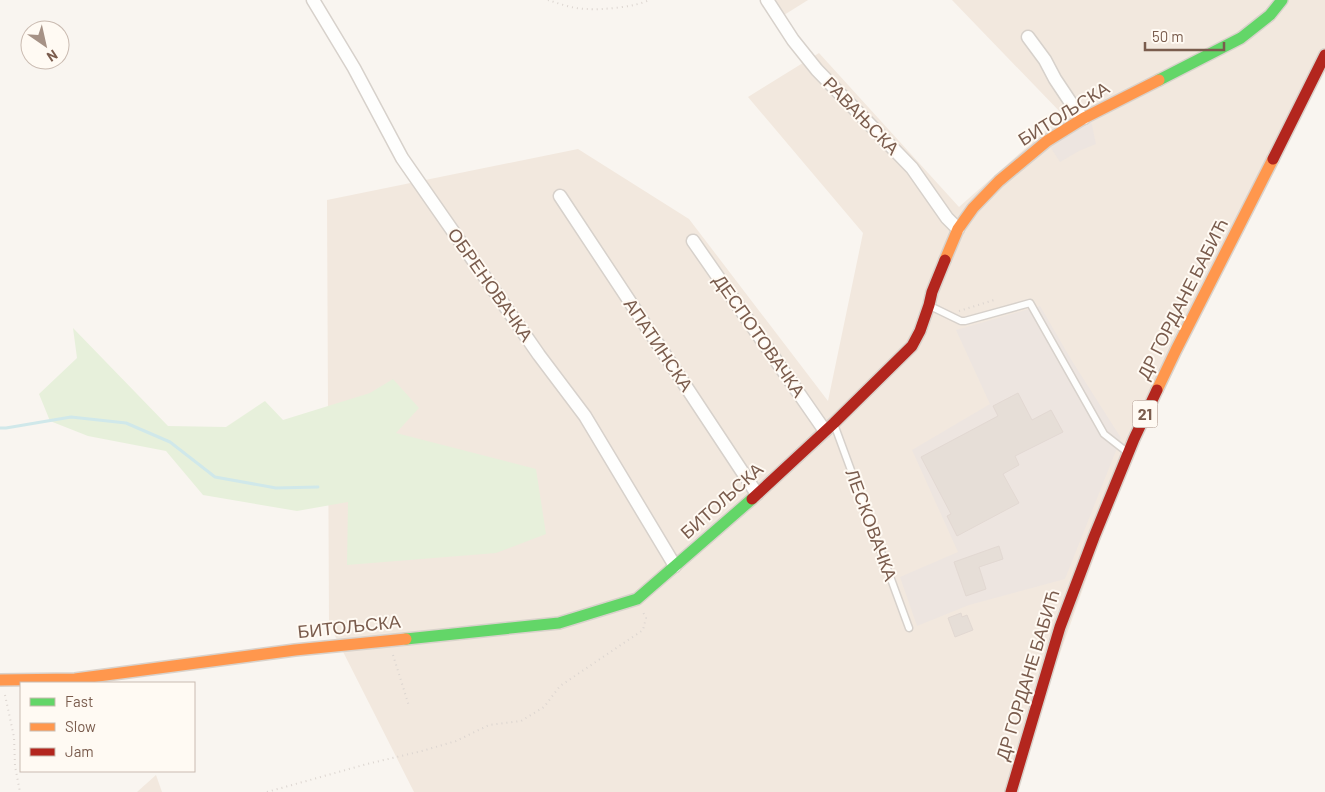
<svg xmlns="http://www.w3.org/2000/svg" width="1325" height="792" viewBox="0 0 1325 792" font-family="Barlow,sans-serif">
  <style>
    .residential { fill: #f2e8de }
    .industrial { fill: #ede5e0 }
    .green { fill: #e7f0db }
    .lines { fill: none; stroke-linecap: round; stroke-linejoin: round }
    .stream { stroke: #d0e8ea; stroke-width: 3 }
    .building { fill: #e6ded7; stroke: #e2d8d2 }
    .lane-casing { stroke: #d7d1cb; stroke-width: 9 }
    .street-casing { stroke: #d7d1cb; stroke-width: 15 }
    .fast-casing { stroke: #d9d2cb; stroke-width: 14 }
    .slow-casing { stroke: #d9d2cb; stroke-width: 14 }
    .jam-casing { stroke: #d9d2cb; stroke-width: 14 }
    .path { stroke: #dcd5d0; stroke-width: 2; stroke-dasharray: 1 4; stroke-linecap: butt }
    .lane { stroke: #fefefd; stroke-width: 6 }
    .street { stroke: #fefefd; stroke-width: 12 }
    .fast { stroke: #63d668; stroke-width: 11 }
    .slow { stroke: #ff974d; stroke-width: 11 }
    .jam { stroke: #b3261e; stroke-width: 11 }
    .labels { text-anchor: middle; stroke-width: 4; stroke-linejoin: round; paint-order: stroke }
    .shield { fill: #fffaf3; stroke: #a28b7f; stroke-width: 1 }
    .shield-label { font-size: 16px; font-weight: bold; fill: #7a5c4d }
    .street-label { font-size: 18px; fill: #7a5c4d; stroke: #fffaf3 }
  </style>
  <rect width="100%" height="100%" fill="#f9f5f0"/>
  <!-- residential -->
  <g class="residential">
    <polygon points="774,0 808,0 784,15"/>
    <polygon points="952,0 1325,0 1325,55 1143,419 1011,792 414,792 329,624 327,200 578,149 689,219 828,401 863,233 748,97 819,53 959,207 1063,115"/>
    <polygon points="156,775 162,792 137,792"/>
  </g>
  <!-- industrial -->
  <g class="industrial">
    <polygon points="1091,121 1096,144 1079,151 1060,162 1049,145"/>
    <polygon points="1040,306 1072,361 1121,438 1065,579 969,605 917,626 900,577 958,552 912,450 990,404 956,330"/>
  </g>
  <!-- green -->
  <polygon class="green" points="73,328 168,426 226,427 265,401 283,420 370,393 393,379 419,408 396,433 536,469 546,534 496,553 347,565 348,502 297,511 203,495 166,451 88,436 50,421 39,394 77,358"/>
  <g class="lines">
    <!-- stream -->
    <polyline class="stream" points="0,428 6,428 71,417 126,423 170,442 215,477 276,488 318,487"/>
  </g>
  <!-- building -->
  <g class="building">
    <polygon points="1018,393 1032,420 1051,410 1063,432 1015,456 1019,465 1003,474 1019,503 957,536 947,516 951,514 921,457 998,416 993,406"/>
    <polygon points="999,546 1003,559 979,567 986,589 966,596 954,562"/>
    <polygon points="961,613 962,617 967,615 973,630 955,637 948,618"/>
  </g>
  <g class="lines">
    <!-- lane casing -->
    <g class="lane-casing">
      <g id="lane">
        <polyline points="930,306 961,321 965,321 1030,303 1104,434 1127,452"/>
        <polyline points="834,424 909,628"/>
      </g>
    </g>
    <!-- street casing -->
    <g class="street-casing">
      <g id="street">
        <polyline points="313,0 354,68 402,158 539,355 585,416 675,566"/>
        <polyline points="767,0 793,40 817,70 912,168 947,218 958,229"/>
        <polyline points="1028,37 1045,60 1055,79 1077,112 1084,118"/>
        <polyline points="560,196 757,494"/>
        <polyline points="693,241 825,431"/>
      </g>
    </g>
    <!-- fast casing -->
    <g class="fast-casing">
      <g id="fast">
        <polyline points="1159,80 1241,38 1270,15 1282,0"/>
        <polyline points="406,639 559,623 637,599 752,499"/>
      </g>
    </g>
    <!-- slow casing -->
    <g class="slow-casing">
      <g id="slow">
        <polyline points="945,260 958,229 973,208 999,181 1047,141 1084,118 1159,80"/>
        <polyline points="1157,390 1176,350 1273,159"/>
        <polyline points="0,680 75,679 295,650 406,639"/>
      </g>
    </g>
    <!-- jam casing -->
    <g class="jam-casing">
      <g id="jam">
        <polyline points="1273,159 1325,55"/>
        <polyline points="752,499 834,423 912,346 920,331 929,305 932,292 945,260"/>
        <polyline points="1011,792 1060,627 1094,537 1134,439 1157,390"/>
      </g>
    </g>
    <!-- path -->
    <g class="path">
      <path d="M 548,0 C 560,4 574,9 587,9 C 602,10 636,7 649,0"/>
      <polyline points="959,311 994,300"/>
      <polyline points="393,655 409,706"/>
      <polyline points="5,695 14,737 15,766 20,792"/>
      <polyline points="267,792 367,764 422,751 456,741 489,725 521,721 544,707 560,686 643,630 646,618 642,610"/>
    </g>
    <!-- lane -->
    <use href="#lane" class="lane"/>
    <!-- street -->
    <use href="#street" class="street"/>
    <!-- fast -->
    <use href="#fast" class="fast"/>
    <!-- slow -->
    <use href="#slow" class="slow"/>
    <!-- jam -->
    <use href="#jam" class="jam"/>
  </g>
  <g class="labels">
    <!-- shield labels -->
    <rect class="shield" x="1132.5" y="400.5" width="25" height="27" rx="4"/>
    <g class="shield-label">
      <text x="1145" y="420">21</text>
    </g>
    <!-- street labels -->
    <g class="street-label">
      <text transform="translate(1064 114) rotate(-32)" y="6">БИТОЉСКА</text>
      <text transform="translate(861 116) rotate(46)" y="6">РАВАЊСКА</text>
      <text transform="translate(490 285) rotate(55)" y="6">ОБРЕНОВАЧКА</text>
      <text transform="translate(1183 299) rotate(-63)" y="6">ДР ГОРДАНЕ БАБИЋ</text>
      <text transform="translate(759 336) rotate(55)" y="6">ДЕСПОТОВАЧКА</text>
      <text transform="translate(658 345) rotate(56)" y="6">АПАТИНСКА</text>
      <text transform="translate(722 501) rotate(-42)" y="6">БИТОЉСКА</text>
      <text transform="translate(871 525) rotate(70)" y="6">ЛЕСКОВАЧКА</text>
      <text transform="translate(349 627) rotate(-6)" y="6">БИТОЉСКА</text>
      <text transform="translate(1028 675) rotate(-73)" y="6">ДР ГОРДАНЕ БАБИЋ</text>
    </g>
  </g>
  <!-- legend -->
  <rect x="20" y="682" width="175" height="90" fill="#fffaf3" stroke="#cabbb1"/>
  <rect x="30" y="698" width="25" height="8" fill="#63d668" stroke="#cabbb1"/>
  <text x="65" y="707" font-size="15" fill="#7a5c4d">Fast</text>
  <rect x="30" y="723" width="25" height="8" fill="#ff974d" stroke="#cabbb1"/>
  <text x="65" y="732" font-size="15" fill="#7a5c4d">Slow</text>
  <rect x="30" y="748" width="25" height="8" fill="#b3261e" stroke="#cabbb1"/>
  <text x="65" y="757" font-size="15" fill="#7a5c4d">Jam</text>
  <!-- north arrow -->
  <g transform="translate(45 45) rotate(146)"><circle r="24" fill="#fffaf3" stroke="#cabbb1"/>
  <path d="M0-4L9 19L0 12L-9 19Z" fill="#a69286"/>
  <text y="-8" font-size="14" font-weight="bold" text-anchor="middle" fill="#7a5c4d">N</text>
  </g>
  <!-- scale -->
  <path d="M1145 42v8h79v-8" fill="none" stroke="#7a5c4d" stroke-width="2.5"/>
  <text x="1152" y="42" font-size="15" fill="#7a5c4d" stroke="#fffaf3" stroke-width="4" paint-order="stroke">50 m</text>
</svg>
